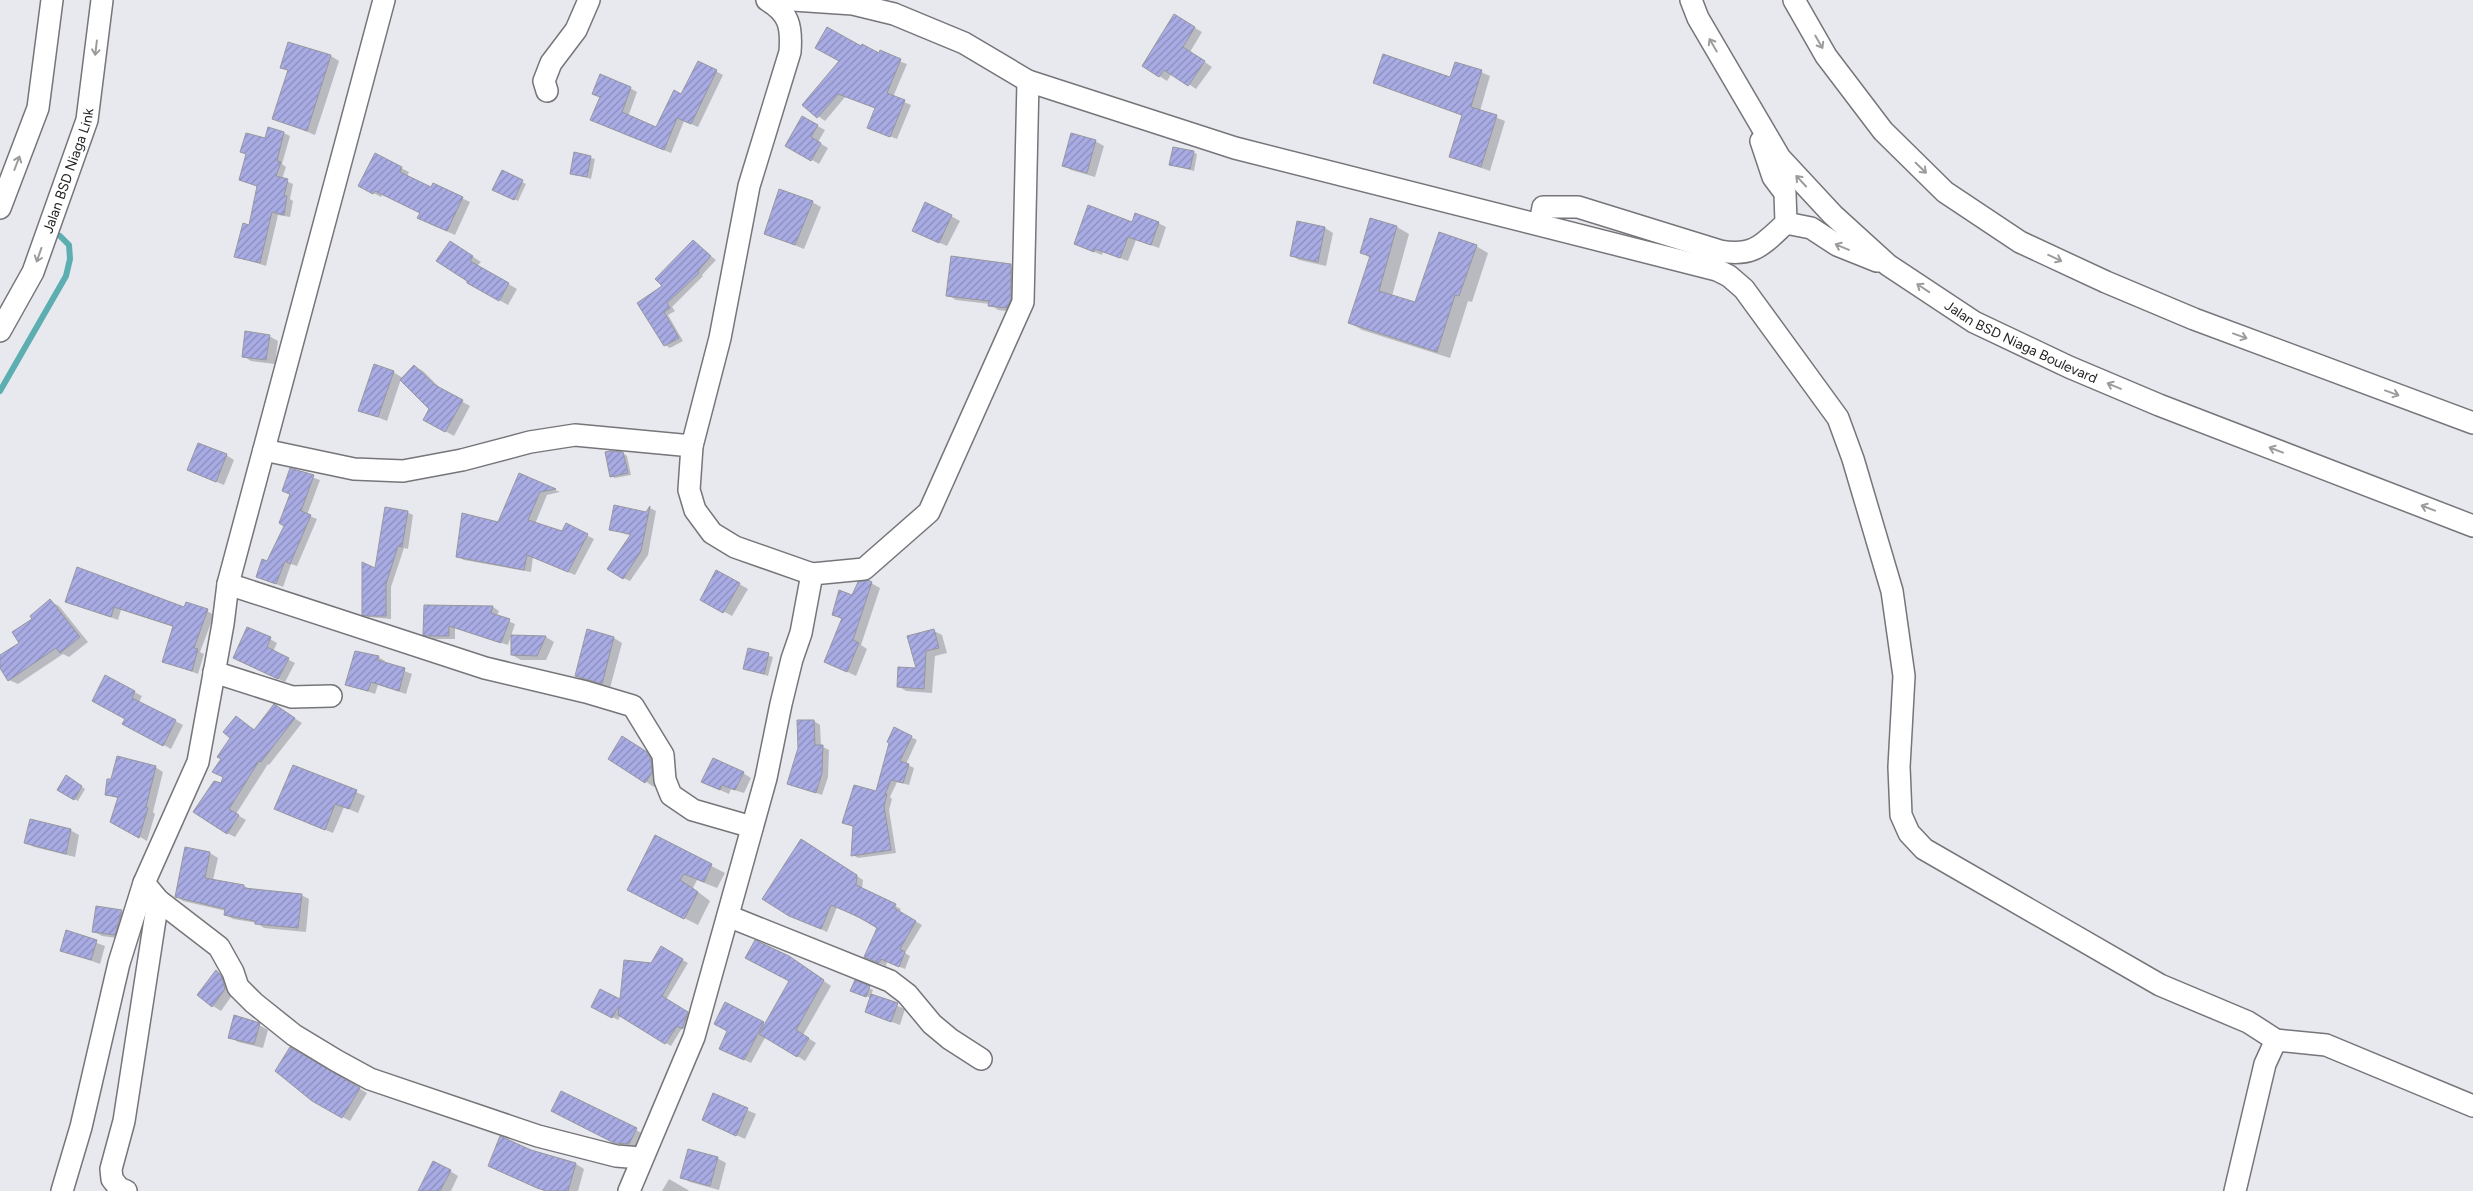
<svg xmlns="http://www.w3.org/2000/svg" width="2473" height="1191" viewBox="0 0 2473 1191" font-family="Figtree,sans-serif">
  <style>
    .shadow { fill: #0003 }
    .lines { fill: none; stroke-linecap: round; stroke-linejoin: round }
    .stream { stroke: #5caeb1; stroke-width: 6 }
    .building { fill: url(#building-hatch); stroke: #97979d }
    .street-casing { stroke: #75757a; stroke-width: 24 }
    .street { stroke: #fff; stroke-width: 21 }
    .oneway { stroke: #9c9c9d }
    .labels { text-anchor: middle; stroke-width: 4; stroke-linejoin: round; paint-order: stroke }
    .street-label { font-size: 14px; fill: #222325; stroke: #f6f6fc }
  </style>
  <defs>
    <pattern id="building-hatch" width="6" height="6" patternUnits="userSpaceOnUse" patternTransform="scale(1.25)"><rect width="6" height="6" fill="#a9ace4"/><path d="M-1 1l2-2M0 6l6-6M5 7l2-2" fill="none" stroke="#898cb9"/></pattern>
  </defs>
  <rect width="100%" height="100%" fill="#e8e9ef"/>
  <!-- shadow -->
  <g class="shadow">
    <polygon points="1174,16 1202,32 1190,52 1212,67 1196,89 1172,73 1167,81 1144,66"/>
    <polygon points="862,48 907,64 893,97 911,105 897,139 876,131 876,108 845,97 825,121 803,105"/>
    <polygon points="331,56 339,61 315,135 273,118 289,71 281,67"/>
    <polygon points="699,62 723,75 698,127 684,121 671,153 591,120 630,88 637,92 628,117 656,129 682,95"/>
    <polygon points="1481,72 1490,76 1480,111 1505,121 1490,171 1451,157 1463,116 1374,83 1451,79"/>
    <polygon points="803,118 825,130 818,142 828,148 819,164 787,145"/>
    <polygon points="284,133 290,136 282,164 286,167 282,179 293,184 290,199 293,201 290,217 278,215 266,266 236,256 250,226 258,187 240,179 247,155 242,152"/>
    <polygon points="1095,141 1104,146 1095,177 1071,170 1063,165"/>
    <polygon points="1193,152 1197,154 1194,171 1171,165"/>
    <polygon points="575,154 595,159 591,179 571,173"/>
    <polygon points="375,155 409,172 407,176 432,188 434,185 470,202 455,235 426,222 421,213 383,194 381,197 360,186"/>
    <polygon points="503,172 526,184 518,201 494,189"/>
    <polygon points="812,202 821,207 804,249 765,233"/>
    <polygon points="951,216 960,221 947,246 922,235"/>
    <polygon points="1298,222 1325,228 1333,233 1326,266 1299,260 1291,255"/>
    <polygon points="1133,223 1158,223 1166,227 1159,248 1136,240 1128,261 1103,252 1102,255 1075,244"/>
    <polygon points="1397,227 1409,234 1392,296 1416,304 1476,246 1488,253 1472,302 1468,301 1450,358 1362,330 1349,322 1370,258 1361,252"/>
    <polygon points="693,242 716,260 702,275 703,276 672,307 675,311 668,315 683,341 670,348 665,345 639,304 664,287"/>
    <polygon points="458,247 481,262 477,266 517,289 508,305 468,283"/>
    <polygon points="1011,266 1019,271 1015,312 998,310 990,304 956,300 948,295"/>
    <polygon points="269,336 278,341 275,364 251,361 243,356"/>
    <polygon points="414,366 423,371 442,390 470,406 454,436 425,420 431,409 401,379 387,421 360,410 393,372 403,378"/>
    <polygon points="623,453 627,456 631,475 615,478 611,476"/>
    <polygon points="226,455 234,460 224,485 188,470"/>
    <polygon points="291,470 320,480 307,515 317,519 297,566 291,564 283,587 257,576 268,563 285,526 291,495 283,491"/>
    <polygon points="520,474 560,492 547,495 535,524 563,533 567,525 594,539 575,575 533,557 531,572 464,560 457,556 499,523"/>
    <polygon points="650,508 656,511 648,555 630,581 623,578 631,536 610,529 647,513"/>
    <polygon points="407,512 413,515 408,549 404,548 391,587 391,619 369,617 363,614 376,569"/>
    <polygon points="717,571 748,589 732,616 701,599"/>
    <polygon points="871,583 880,588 861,645 867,649 856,676 825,661 843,620 833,614"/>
    <polygon points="50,601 59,606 88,642 69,657 63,654 18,684 9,680 0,666 0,657 20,643 34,619"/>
    <polygon points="67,601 207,611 214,615 200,652 204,654 198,674 163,661 174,627 121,610 118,620"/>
    <polygon points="425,606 493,607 499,611 497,616 515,624 508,645 455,628 455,639 434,639 424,634"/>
    <polygon points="588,631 614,638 622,643 610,688 584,681 576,676"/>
    <polygon points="934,631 942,635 947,653 935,656 932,693 906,691 898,686 918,669"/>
    <polygon points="546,637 554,642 546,660 521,660 512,655"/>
    <polygon points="270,639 277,643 273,652 295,663 285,682 241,662"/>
    <polygon points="749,650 773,657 768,676 745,668"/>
    <polygon points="378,657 385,661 384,663 412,674 406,694 378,685 375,694 346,684"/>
    <polygon points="106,677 142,696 139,702 183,725 171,749 124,723 126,719"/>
    <polygon points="283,711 302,723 269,765 268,764 236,814 246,820 235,837 227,833 222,785 224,777 223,759 231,738 236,717 255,730"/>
    <polygon points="814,721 820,725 821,746 829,750 828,777 822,795 788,783 799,748 798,722"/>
    <polygon points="895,729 917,740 906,764 914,768 909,785 897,782 890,797 892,799 889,810 896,853 858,858 853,855 854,827 844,822 877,793"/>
    <polygon points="631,743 655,759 660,778 654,787 609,758"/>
    <polygon points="155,767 163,772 153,812 155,814 147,841 112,821 119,799 107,794"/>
    <polygon points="743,773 751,778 744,793 731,789 729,794 711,786"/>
    <polygon points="66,777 85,789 78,801 58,790"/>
    <polygon points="356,792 365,796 358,813 344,807 333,833 284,813"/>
    <polygon points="70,830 79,835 75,857 34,847 25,842"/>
    <polygon points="656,837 725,873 717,888 697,880 693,888 710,901 698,925 642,897"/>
    <polygon points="808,844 863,880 862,889 901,909 899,912 922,925 905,953 910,956 905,969 887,962 886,966 872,960 878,928 837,907 827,932 790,915"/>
    <polygon points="186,848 210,853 218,858 213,880 244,886 250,889 301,895 309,899 306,932 264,928 257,923 233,919 225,915 226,911 183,901 176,896"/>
    <polygon points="97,908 122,912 130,916 123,939 102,936 93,931"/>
    <polygon points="67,932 105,946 100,964 61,950"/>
    <polygon points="661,948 688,963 666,1000 692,1016 687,1031 682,1028 671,1046 621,1015 618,1020 592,1006 621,1001 652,965"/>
    <polygon points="797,962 831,986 803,1035 816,1043 805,1061 766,1036 751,1063 728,1052 729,1031 726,1003 766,1025 791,981"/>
    <polygon points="216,971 224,976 233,994 221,1011 213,1006"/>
    <polygon points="855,982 873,990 871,995 905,1009 900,1025 866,1012 871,998 856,992"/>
    <polygon points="259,1025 268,1030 263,1048 238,1042 230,1037"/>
    <polygon points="290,1049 367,1093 350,1121 313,1100"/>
    <polygon points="714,1095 756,1114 745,1139 712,1124"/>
    <polygon points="560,1114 636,1130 643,1134 636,1148 623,1146"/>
    <polygon points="530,1151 576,1164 584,1169 578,1191 550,1191"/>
    <polygon points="717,1158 726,1163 719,1190 690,1182 682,1177"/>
    <polygon points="450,1171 458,1176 451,1191 419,1191"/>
    <polygon points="669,1179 688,1190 689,1191 662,1191"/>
  </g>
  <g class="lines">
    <!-- stream -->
    <polyline class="stream" points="0,391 66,276 70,259 69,245 60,236"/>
  </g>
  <!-- building -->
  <g class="building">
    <polygon points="1174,14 1195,27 1183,47 1205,61 1188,86 1164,70 1159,77 1142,66"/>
    <polygon points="827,27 861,46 862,44 879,53 880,50 901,59 887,93 905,100 890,137 867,128 875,108 838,94 817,118 802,105 839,61 815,48"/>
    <polygon points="288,42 331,55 307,131 272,119 288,70 280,68"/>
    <polygon points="1383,54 1450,77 1455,62 1482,70 1471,107 1497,115 1481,167 1449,157 1462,115 1373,83"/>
    <polygon points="698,61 717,70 691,124 677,118 664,150 590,120 600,97 592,94 600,74 631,87 622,112 656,127 674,90 681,94"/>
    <polygon points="802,116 818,125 811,137 821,143 811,161 785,146"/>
    <polygon points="268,127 284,132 277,161 281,162 276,176 288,179 284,196 287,196 284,215 272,212 260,263 234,257 243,223 249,225 257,186 239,180 246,154 240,152 246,133 265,138"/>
    <polygon points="1071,133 1096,140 1087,173 1062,166"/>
    <polygon points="1173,147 1194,151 1190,169 1169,165"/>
    <polygon points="574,152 591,156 587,177 570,174"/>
    <polygon points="375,153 402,167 400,172 431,187 433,183 463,197 447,231 417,218 420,213 375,191 373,194 358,186"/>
    <polygon points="502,170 523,180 514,200 492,190"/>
    <polygon points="779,189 813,201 795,245 764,234"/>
    <polygon points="925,202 952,215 939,243 912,231"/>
    <polygon points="1088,205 1132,222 1135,213 1159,222 1151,245 1128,237 1120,258 1095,249 1094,252 1074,244"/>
    <polygon points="1370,218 1397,226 1379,291 1415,302 1439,232 1477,245 1459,296 1455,295 1437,352 1348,323 1370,256 1360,253"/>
    <polygon points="1297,221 1325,227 1318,262 1290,256"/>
    <polygon points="693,240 711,256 698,271 699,273 667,303 670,308 664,312 679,338 664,346 637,303 662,286 655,279"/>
    <polygon points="450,241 473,256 470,261 509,283 499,301 467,283 467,281 436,261"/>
    <polygon points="951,256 1011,264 1011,299 1007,308 988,306 989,301 946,296"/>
    <polygon points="245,331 270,335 266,360 242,357"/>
    <polygon points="374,364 394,371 378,417 358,411"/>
    <polygon points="414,365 435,385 463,400 445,432 423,420 429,409 400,380"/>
    <polygon points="198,443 227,454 216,482 187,470"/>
    <polygon points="610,451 623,452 628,473 610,477 605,452"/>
    <polygon points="290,468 314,475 301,511 311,515 290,564 285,561 276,584 256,577 262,559 267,561 284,526 279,523 290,494 282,491"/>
    <polygon points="519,473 556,489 540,492 528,520 562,531 566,523 588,534 568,572 527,555 524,570 456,557 462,513 498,522"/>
    <polygon points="614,505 646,512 650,506 641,551 623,579 607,569 631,534 609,530"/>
    <polygon points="385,507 408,511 402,547 398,546 386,584 386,616 366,616 362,615 362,562 375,568"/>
    <polygon points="77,567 184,607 186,602 208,609 194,648 198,649 192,671 162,662 173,626 114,607 111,617 65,602"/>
    <polygon points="716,570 740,583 723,613 700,600"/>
    <polygon points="868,580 872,582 853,640 859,643 847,672 824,662 842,618 832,615 839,590 852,595 858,582"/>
    <polygon points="50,599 80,637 60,653 56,648 8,681 0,668 0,655 19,643 12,632 32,619 30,616"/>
    <polygon points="424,605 493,606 491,613 510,619 501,643 449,626 449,636 427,636 423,635"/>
    <polygon points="247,627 271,637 267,647 289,658 278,679 233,658"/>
    <polygon points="587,629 614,637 602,684 575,676"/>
    <polygon points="934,629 939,648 926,651 924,689 897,687 898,667 916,668 907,636"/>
    <polygon points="511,635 546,636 537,656 511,655"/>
    <polygon points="748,648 769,653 764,674 743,669"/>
    <polygon points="355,651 379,656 377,660 405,668 399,691 371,682 368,691 345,685"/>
    <polygon points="105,675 135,691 132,698 176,720 163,746 122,724 125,719 92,701"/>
    <polygon points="274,704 295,718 261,762 259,761 229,809 239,815 227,834 193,812 214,781 221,783 223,777 212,772 221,759 217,757 230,738 223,732 236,716 254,730"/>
    <polygon points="797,720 814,720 815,745 823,745 822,773 816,793 787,784 798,748"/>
    <polygon points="894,727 912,736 900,761 909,764 903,783 891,780 885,794 887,794 884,806 891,850 851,856 853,826 842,823 854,785 876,791 889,743 887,742"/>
    <polygon points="622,736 647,752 651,759 652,773 645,783 608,759"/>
    <polygon points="117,756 156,766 146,807 148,808 139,838 110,822 118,797 105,795 107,779 111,779"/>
    <polygon points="713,758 744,772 735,790 722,785 720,790 701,782"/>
    <polygon points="293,765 357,790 349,809 335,804 325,830 274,809"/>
    <polygon points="66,775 82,786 74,800 57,790"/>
    <polygon points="30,819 71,829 66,854 24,843"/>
    <polygon points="655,835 712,864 704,882 684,874 680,880 698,892 684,919 627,890"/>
    <polygon points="801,839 857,875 856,885 896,904 894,908 916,921 900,949 905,952 899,967 881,959 879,963 864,957 877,928 859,917 831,905 821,929 789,916 762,899"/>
    <polygon points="185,847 210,852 205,878 244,885 244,888 302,894 298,928 255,924 255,921 224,915 225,909 175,897"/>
    <polygon points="96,906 122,910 115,935 92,932"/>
    <polygon points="66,930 97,940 91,960 60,951"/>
    <polygon points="755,940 789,956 824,980 796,1030 809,1038 797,1057 759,1034 789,981 745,958"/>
    <polygon points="661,946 683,959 662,996 688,1012 682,1029 677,1026 665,1044 618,1015 619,1006 612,1018 591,1007 600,989 620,999 624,960 651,963"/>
    <polygon points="216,970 222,977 225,989 212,1007 197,995"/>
    <polygon points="855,980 870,986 866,997 850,991"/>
    <polygon points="871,994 898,1003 891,1022 865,1012"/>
    <polygon points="725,1002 764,1022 744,1060 719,1049 727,1031 714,1024"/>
    <polygon points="234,1015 260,1023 254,1044 228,1038"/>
    <polygon points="290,1047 360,1088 342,1118 312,1101 275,1071"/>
    <polygon points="561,1091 637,1128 629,1144 614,1143 551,1111"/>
    <polygon points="713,1093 748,1108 736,1136 702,1120"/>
    <polygon points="500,1136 531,1150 576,1163 568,1191 546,1191 537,1188 488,1166"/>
    <polygon points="688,1149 718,1157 710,1186 680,1178"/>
    <polygon points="433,1161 451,1170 440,1191 418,1191"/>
  </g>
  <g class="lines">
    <!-- street casing -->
    <g class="street-casing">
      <g id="street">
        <path d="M 767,0 C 789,13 792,26 790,52 L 749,186 L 720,338 L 692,446 L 689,490 L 695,510 L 712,533 L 735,547 L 812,574 L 864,569 L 929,512 L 1023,302 L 1028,81"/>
        <polyline points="793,0 853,4 894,14 964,43 1028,81 1235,148 1717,270 1729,276 1744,289 1838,418 1853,459 1892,591 1904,676 1899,767 1901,815 1909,833 1924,849 2160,985 2248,1022 2276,1040 2326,1045 2473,1106"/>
        <path id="s1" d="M 1691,0 L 1698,18 L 1780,158 L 1833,215 L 1888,265 L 1974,322 L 2069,367 L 2159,405 L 2473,526"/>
        <polyline points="1794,0 1826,56 1883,131 1945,192 2020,242 2106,282 2194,319 2473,423"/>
        <polyline points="547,91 544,81 551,63 576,30 589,0"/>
        <polyline points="0,208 38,108 52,0"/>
        <polyline points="1786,223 1811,228 1837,245 1877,261"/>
        <path d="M 1540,224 L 1543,207 L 1578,207 L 1720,251 C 1754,257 1762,245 1786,223 L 1785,193 L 1773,177 L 1761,141"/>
        <path id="s2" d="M 0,331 L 33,272 L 87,120 L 102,0"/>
        <polyline points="264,450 354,469 403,471 462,460 530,442 575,435 692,446"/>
        <polyline points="228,584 485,668 586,692 633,706 663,755 665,780 671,795 693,810 752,827"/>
        <polyline points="214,672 292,697 331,696"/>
        <polyline points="144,883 158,900 219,947 233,972 238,987 254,1003 294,1035 337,1061 370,1079 538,1136 616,1156 641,1158"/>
        <polyline points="728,916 890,981 907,994 932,1024 950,1039 981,1059"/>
        <polyline points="62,1191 81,1127 119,963 144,883 198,762 223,624 228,584 384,0"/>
        <polyline points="126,1191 119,1188 112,1179 111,1169 124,1121 158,900"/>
        <polyline points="629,1191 694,1037 766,778 781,704 792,659 801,633 812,574"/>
        <polyline points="2235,1191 2265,1064 2276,1040"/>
      </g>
    </g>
    <!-- street -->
    <use href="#street" class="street"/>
  </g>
  <!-- one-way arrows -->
  <defs><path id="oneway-shaft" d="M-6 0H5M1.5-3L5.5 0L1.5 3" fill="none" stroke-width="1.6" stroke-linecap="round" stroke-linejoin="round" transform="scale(1.25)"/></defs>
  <g class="oneway">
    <use href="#oneway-shaft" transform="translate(1819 42) rotate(60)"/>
    <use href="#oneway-shaft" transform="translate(1713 45) rotate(-120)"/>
    <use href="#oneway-shaft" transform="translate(96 48) rotate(97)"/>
    <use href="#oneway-shaft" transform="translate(17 163) rotate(-69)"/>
    <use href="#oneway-shaft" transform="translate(1921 168) rotate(44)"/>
    <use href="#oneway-shaft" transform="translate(1801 181) rotate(-133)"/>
    <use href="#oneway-shaft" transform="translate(1842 247) rotate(-157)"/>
    <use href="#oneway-shaft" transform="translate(39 255) rotate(109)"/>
    <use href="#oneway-shaft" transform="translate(2055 258) rotate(25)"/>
    <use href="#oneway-shaft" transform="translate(1923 288) rotate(-146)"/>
    <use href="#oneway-shaft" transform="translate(2240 336) rotate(20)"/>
    <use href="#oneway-shaft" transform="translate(2114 386) rotate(-157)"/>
    <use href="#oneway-shaft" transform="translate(2392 393) rotate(20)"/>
    <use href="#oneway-shaft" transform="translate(2276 450) rotate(-159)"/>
    <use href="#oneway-shaft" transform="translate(2428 508) rotate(-159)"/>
  </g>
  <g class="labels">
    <!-- street labels -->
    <g class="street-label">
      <text dy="5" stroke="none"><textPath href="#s2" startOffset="175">Jalan BSD Niaga Link</textPath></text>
      <text dy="5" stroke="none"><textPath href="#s1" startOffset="488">Jalan BSD Niaga Boulevard</textPath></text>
    </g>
  </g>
</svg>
